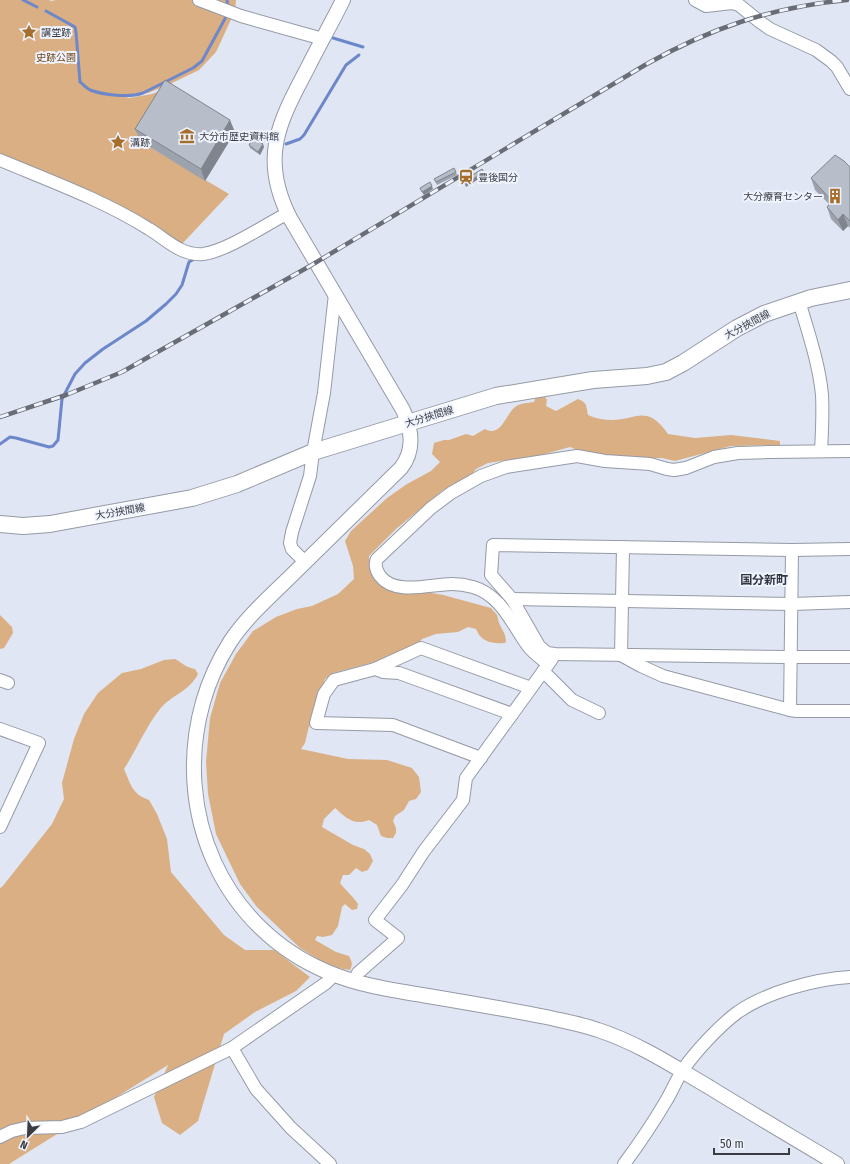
<svg xmlns="http://www.w3.org/2000/svg" width="850" height="1164" viewBox="0 0 850 1164" font-family="'Fira Sans Condensed','Noto Sans JP',sans-serif">
  <style>
    .green { fill: #daaf83 }
    .lines { fill: none; stroke-linecap: round; stroke-linejoin: round }
    .stream { stroke: #6c87ca; stroke-width: 3 }
    .minor-casing { stroke: #959aa6; stroke-width: 14 }
    .tertiary-casing { stroke: #959aa6; stroke-width: 16 }
    .secondary-casing { stroke: #959aa6; stroke-width: 18 }
    .minor { stroke: #fff; stroke-width: 12 }
    .tertiary { stroke: #fff; stroke-width: 14 }
    .secondary { stroke: #fff; stroke-width: 16 }
    .rail-casing { stroke: #6a6d75; stroke-width: 4.5 }
    .rail { stroke: #eef3fe; stroke-width: 3; stroke-dasharray: 9; stroke-linecap: butt }
    .wall { fill: #9da3ad }
    .shaded-wall { fill: #80848d }
    .building { fill: #b7bdc9; stroke: #80848d }
    .labels { text-anchor: middle; stroke-width: 4; stroke-linejoin: round; paint-order: stroke }
    .poi-label { font-size: 10px; fill: #3a3c42; stroke: #eef3fe; text-anchor: start }
    .park-label { font-size: 10px; fill: #724a1c; stroke: #eef3fe }
    .street-label { font-size: 10px; fill: #3a3c42; stroke: #eef3fe }
    .quarter-label { font-size: 12px; font-weight: bold; fill: #323640; stroke: #eef3fe }
  </style>
  <rect width="100%" height="100%" fill="#e0e6f3"/>
  <!-- green -->
  <g class="green">
    <polygon points="0,0 49,0 51,1 56,0 236,0 235,11 216,52 199,70 170,84 148,93 126,97 129,98 152,94 169,88 143,143 229,194 181,245 0,156"/>
    <path d="M 544,395 L 547,400 L 546,406 L 556,411 L 578,399 C 588,403 586,406 588,415 C 598,420 612,421 622,419 C 630,418 638,414 647,416 C 656,418 663,427 668,434 L 695,438 L 731,435 L 780,441 L 780,445 L 731,446 L 675,461 L 662,458 L 621,458 L 590,455 L 570,447 L 541,455 L 488,463 L 476,469 L 472,474 L 443,490 L 396,529 L 369,556 L 370,570 L 390,589 L 421,591 L 443,595 L 491,608 L 497,615 L 499,623 L 505,635 L 506,641 L 505,643 C 492,644 481,642 476,629 L 468,627 L 458,632 L 436,634 L 422,639 L 414,648 L 393,657 L 333,673 L 325,679 L 310,722 L 305,743 L 301,749 L 348,759 L 387,760 L 412,768 L 419,777 L 421,792 L 416,799 L 409,801 L 404,810 L 395,816 L 393,821 L 396,828 L 396,833 L 393,838 L 387,838 L 381,836 L 377,825 L 369,820 C 354,826 346,818 335,808 L 324,819 L 322,827 L 353,845 L 364,849 L 370,854 L 373,861 L 368,870 L 362,872 L 356,868 L 349,875 L 343,875 L 340,883 C 346,891 353,896 358,904 L 357,909 L 352,910 L 345,904 L 342,907 L 338,926 L 332,935 L 323,937 L 317,936 L 315,940 L 336,952 L 349,956 C 352,962 353,964 350,970 L 343,969 L 326,964 L 300,948 L 257,907 L 240,884 L 216,834 L 208,794 L 206,762 L 210,718 L 220,683 L 236,654 L 253,631 L 276,617 L 297,609 L 312,606 L 338,594 L 354,579 L 353,566 L 345,541 L 351,531 L 387,498 L 407,484 L 431,471 L 440,462 L 432,454 L 434,443 L 444,440 L 449,440 L 466,434 L 473,436 L 485,429 C 501,438 506,414 515,407 C 519,403 528,403 534,402 L 536,396 Z"/>
    <polygon points="0,615 12,627 13,633 4,648 0,649"/>
    <path d="M 175,659 C 184,664 185,667 195,669 L 198,674 C 189,692 171,695 160,709 C 145,728 137,749 124,769 C 131,785 132,794 149,800 L 157,814 L 167,839 L 171,872 L 224,935 L 245,950 L 274,950 L 310,977 L 296,991 L 255,1012 L 224,1034 L 198,1121 L 180,1135 L 162,1123 L 154,1097 L 168,1065 L 9,1164 L 0,1164 L 0,888 L 2,887 L 52,824 L 64,799 L 62,783 L 74,739 L 84,714 L 98,693 L 122,673 L 141,669 L 164,660 Z"/>
  </g>
  <g class="lines">
    <!-- stream -->
    <g class="stream">
      <polyline points="23,0 37,7"/>
      <polyline points="227,0 228,8"/>
      <path d="M 46,11 L 75,27 L 76,32 L 80,82 C 83,84 86,88 90,90 C 104,95 129,98 143,93 L 193,68 L 202,61 L 227,15"/>
      <polyline points="333,38 363,47"/>
      <polyline points="286,144 300,139 304,135 346,65 359,55"/>
      <polyline points="0,444 10,437 16,438 49,447 53,446 58,440 62,399 75,374 85,363 103,349 146,321 166,304 176,294 182,285 189,262 196,258"/>
    </g>
    <!-- minor casing -->
    <g class="minor-casing">
      <g id="minor">
        <polyline points="199,0 241,16 323,39"/>
        <polyline points="695,0 706,6 732,3 739,5 760,22 770,29 816,50 831,61 837,67 850,89"/>
        <path d="M 0,160 C 50,181 103,200 149,229 C 166,239 181,256 203,254 C 227,251 265,225 288,213"/>
        <path d="M 799,301 C 808,332 819,363 822,395 C 823,414 822,433 821,451"/>
        <polyline points="623,547 621,655 641,666 663,676 790,710 796,711 850,711"/>
        <polyline points="850,549 792,550 493,545 491,575 512,599 539,646 547,653 555,654 791,657 850,657"/>
        <polyline points="305,562 292,549 290,543 292,532 310,476 313,452 324,393 335,294"/>
        <polyline points="512,599 792,604 850,602"/>
        <path d="M 548,664 C 541,658 533,653 528,646 C 512,624 501,595 473,587 C 466,585 459,584 452,584 C 431,584 395,596 380,576 C 376,570 374,565 377,559 L 431,508 L 451,493 L 481,476 L 506,467 L 577,456 L 605,461 L 650,464 L 667,469 L 674,470 L 686,468 L 714,457 L 738,453 L 769,452 L 850,451"/>
        <polyline points="375,669 421,648 531,688"/>
        <polyline points="543,671 572,700 599,713"/>
        <polyline points="0,680 8,683"/>
        <polyline points="790,710 792,550"/>
        <polyline points="0,729 39,743 0,827"/>
        <polyline points="481,758 393,725 316,723 324,694 334,680 375,669 383,672 399,673 512,714"/>
        <polyline points="354,981 358,973 398,938 375,920 402,885 424,851 463,800 466,778 552,659"/>
        <polyline points="232,1048 256,1089 291,1128 330,1164"/>
        <polyline points="0,1137 12,1131 25,1128 62,1127 81,1122 232,1048 326,983 334,975"/>
        <path d="M 624,1164 C 639,1144 653,1123 666,1101 C 672,1091 676,1081 682,1071 C 695,1052 719,1026 738,1012 C 767,992 815,979 850,977"/>
      </g>
    </g>
    <!-- tertiary casing -->
    <g class="tertiary-casing">
      <path id="tertiary" d="M 343,0 C 331,24 318,47 306,71 C 278,124 260,159 290,218 L 403,410 C 412,430 415,450 401,468 C 365,503 330,538 294,573 C 272,595 247,616 230,642 C 218,661 209,681 203,702 C 172,812 222,929 330,973 C 359,985 391,990 422,995 C 464,1002 505,1009 546,1017 C 563,1021 581,1024 598,1030 C 638,1043 673,1066 709,1087 C 751,1113 794,1138 837,1164"/>
    </g>
    <!-- secondary casing -->
    <g class="secondary-casing">
      <polyline id="secondary" points="0,524 23,526 50,524 192,498 237,484 313,452 496,396 593,380 647,376 666,372 683,363 737,328 764,314 811,298 850,290"/>
    </g>
    <!-- minor -->
    <use href="#minor" class="minor"/>
    <!-- tertiary -->
    <use href="#tertiary" class="tertiary"/>
    <!-- secondary -->
    <use href="#secondary" class="secondary"/>
    <!-- rail casing -->
    <g class="rail-casing">
      <path id="rail" d="M 0,417 L 66,395 L 122,372 L 310,266 L 645,65 C 710,28 773,7 847,0"/>
    </g>
    <!-- rail -->
    <use href="#rail" class="rail"/>
  </g>
  <!-- wall -->
  <g class="wall">
    <polygon points="135,129 235,132 205,181 140,141"/>
    <polygon points="249,145 264,147 260,155 250,148"/>
    <polygon points="850,167 850,228 848,226 843,231 831,219 827,207 829,204 815,190 811,178"/>
    <polygon points="456,172 457,175 437,185 434,179"/>
  </g>
  <!-- shaded-wall -->
  <g class="shaded-wall">
    <polygon points="230,120 235,132 205,181 201,169"/>
    <polygon points="263,144 264,147 260,155 258,152"/>
    <polygon points="484,172 485,175 466,187 465,184"/>
    <polygon points="432,186 433,189 424,195 422,192"/>
    <polygon points="843,214 848,226 843,231 838,220"/>
  </g>
  <!-- building -->
  <g class="building">
    <polygon points="165,80 230,120 201,169 135,129"/>
    <polygon points="253,138 263,144 258,152 249,145"/>
    <polygon points="835,155 844,161 850,167 850,221 843,214 838,220 827,207 832,201 811,178"/>
    <polygon points="454,168 456,172 436,182 434,179"/>
    <polygon points="482,169 484,172 465,184 463,181"/>
    <polygon points="430,182 432,186 422,192 420,188"/>
  </g>
  <!-- icons -->
  <defs>
    <g id="sight-bare" transform="scale(1.2)"><path d="M0-6L1.8-2.2L6-1.7L2.9 1.2L3.7 5.4L0 3.3L-3.7 5.4L-2.9 1.2L-6-1.7L-1.8-2.2Z" fill="#a66e2b" stroke="#eef3fe" stroke-width="2.5" paint-order="stroke"/></g>
    <g id="museum-bare" transform="scale(1.2)"><path d="M0-6L6-3V-2H-6V-3ZM-5-1h2V3h-2ZM-1-1h2V3h-2ZM3-1h2V3H3ZM-6 4H6V6H-6Z" fill="#a66e2b" stroke="#eef3fe" stroke-width="2.5" paint-order="stroke"/></g>
    <g id="station-bare" transform="scale(1.2)"><path d="M-3-6H3Q5-6 5-4V2Q5 4 3 4L4.5 6H3L1.5 4h-3L-3 6H-4.5L-3 4Q-5 4-5 2V-4Q-5-6-3-6ZM-3.5-4v3h7v-3ZM-3.5 1v1.5H-2V1ZM2 1v1.5H3.5V1Z" fill="#a66e2b" stroke="#eef3fe" stroke-width="2.5" paint-order="stroke"/></g>
    <g id="building-bare" transform="scale(1.2)"><path d="M-4-6H4V6H1V3H-1V6H-4ZM-2.5-4.3h1.7v1.8h-1.7ZM.8-4.3h1.7v1.8H.8ZM-2.5-1h1.7V.8h-1.7ZM.8-1h1.7V.8H.8Z" fill="#a66e2b" stroke="#eef3fe" stroke-width="2.5" paint-order="stroke"/></g>
  </defs>
  <g fill-rule="evenodd">
    <use href="#sight-bare" x="29" y="32"/>
    <use href="#museum-bare" x="187" y="136"/>
    <use href="#sight-bare" x="118" y="142"/>
    <use href="#station-bare" x="466" y="177"/>
    <use href="#building-bare" x="835" y="196"/>
  </g>
  <g class="labels">
    <!-- poi labels -->
    <g class="poi-label">
      <text x="41" y="36">講堂跡</text>
      <text x="199" y="140">大分市歴史資料館</text>
      <text x="130" y="146">溝跡</text>
      <text x="478" y="181">豊後国分</text>
      <text x="823" y="200" text-anchor="end">大分療育センター</text>
    </g>
    <!-- park labels -->
    <g class="park-label">
      <text x="56" y="61">史跡公園</text>
    </g>
    <!-- street labels -->
    <g class="street-label">
      <text transform="translate(747 324) rotate(-28)" y="4">大分挾間線</text>
      <text transform="translate(429 416) rotate(-17)" y="4">大分挾間線</text>
      <text transform="translate(120 511) rotate(-10)" y="4">大分挾間線</text>
    </g>
    <!-- quarter labels -->
    <g class="quarter-label">
      <text x="764" y="584">国分新町</text>
    </g>
  </g>
  <!-- north arrow -->
  <g transform="translate(28 1136) rotate(204)" stroke="#eef3fe" stroke-width="3" paint-order="stroke">
  <path d="M0-3L7 15L0 10L-7 15Z" fill="#3a3c42"/>
  <text y="-6" font-size="11" font-weight="bold" text-anchor="middle" fill="#3a3c42">N</text>
  </g>
  <!-- scale -->
  <path d="M714 1148v6h75v-6" fill="none" stroke="#3a3c42" stroke-width="2"/>
  <text x="720" y="1148" font-size="12" fill="#3a3c42" stroke="#eef3fe" stroke-width="3" paint-order="stroke">50 m</text>
</svg>
